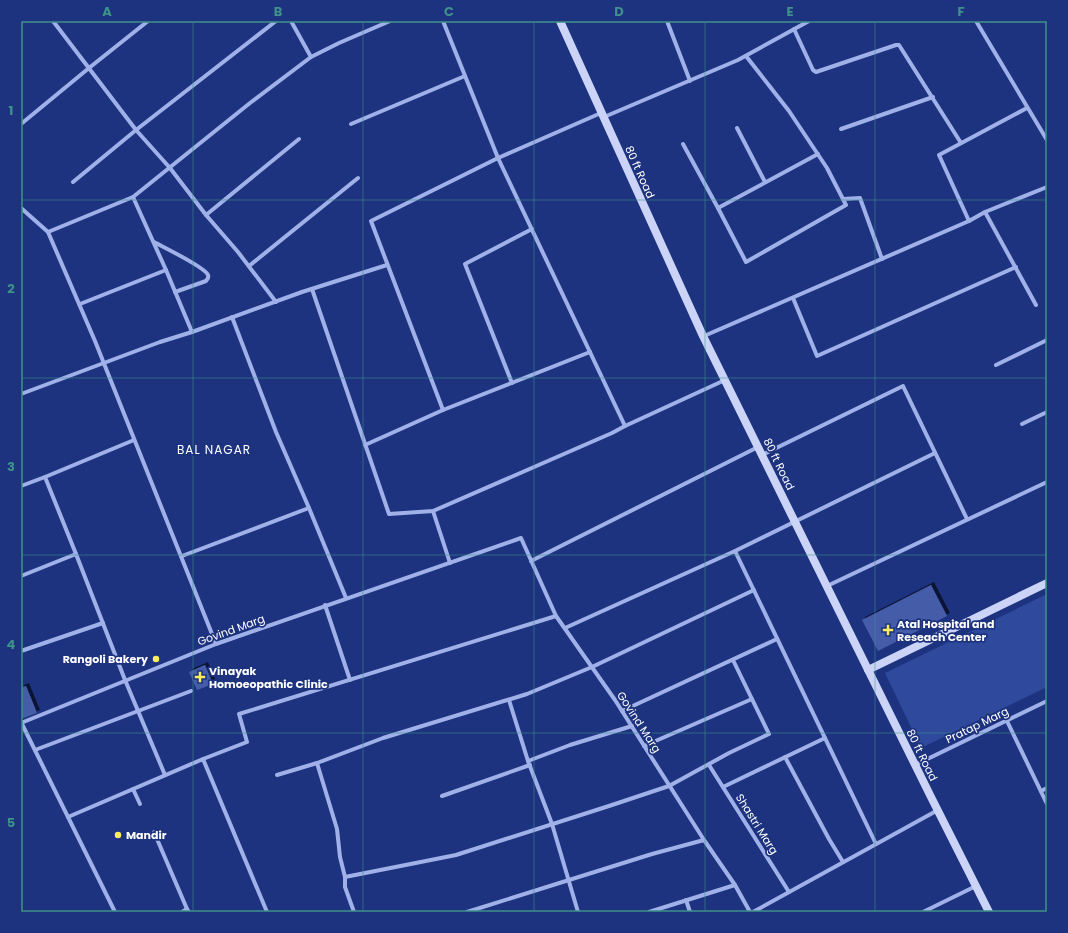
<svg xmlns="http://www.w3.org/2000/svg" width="1068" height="933" viewBox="0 0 1068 933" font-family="Poppins,sans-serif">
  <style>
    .green { fill: #2f4a9d }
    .building { fill: #455ca9; filter: url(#shadow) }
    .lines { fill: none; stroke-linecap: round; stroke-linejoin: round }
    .street { stroke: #a0b1e9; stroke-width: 4 }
    .secondary { stroke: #cbd4f7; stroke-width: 8 }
    .grid { fill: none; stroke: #3f918b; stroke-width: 1; stroke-opacity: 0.55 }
    .poi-dot { fill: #f9ed5e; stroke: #1d337f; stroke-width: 1.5 }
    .labels { text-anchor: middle; stroke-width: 3.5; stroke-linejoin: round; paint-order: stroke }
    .street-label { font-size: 11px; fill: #fff; stroke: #1d337f }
    .poi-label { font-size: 11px; font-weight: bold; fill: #fff; stroke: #1d337f; text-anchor: start }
    .neighbourhood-label { font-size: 12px; letter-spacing: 1px; fill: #fff; stroke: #1d337f }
    .neatline { fill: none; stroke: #3f918b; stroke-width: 1.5 }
    .grid-label { font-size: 13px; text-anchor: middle; font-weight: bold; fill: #3f918b }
  </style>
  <defs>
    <filter id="shadow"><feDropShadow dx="3" dy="-3" stdDeviation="0" flood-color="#0009"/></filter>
  </defs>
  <rect width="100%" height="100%" fill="#1d337f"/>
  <!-- green -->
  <polygon class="green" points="1047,594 1047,687 921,748 885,673"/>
  <!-- building -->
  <g class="building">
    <polygon points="931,585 947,616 878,651 862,620"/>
    <polygon points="205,665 213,684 197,690 189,672"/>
    <polygon points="26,686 37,713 21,719 21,688"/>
  </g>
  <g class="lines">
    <!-- street -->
    <g class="street">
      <polyline points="53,21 136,130 170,168 206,215 238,252 276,302"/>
      <polyline points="291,21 311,57"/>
      <polyline points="443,21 498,158 625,426"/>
      <polyline points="667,21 690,81"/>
      <polyline points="976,21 1047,140"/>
      <polyline points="794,29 813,70 816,72 896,45 899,45 961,143"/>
      <polyline points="604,117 738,60 809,21"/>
      <polyline points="21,124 89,68 148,21"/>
      <polyline points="351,124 465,76"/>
      <polyline points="737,128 765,182"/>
      <polyline points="841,129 933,97"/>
      <polyline points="683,144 718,208 746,262 846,205 827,168 789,111 746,56"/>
      <polyline points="73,182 136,130 276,21"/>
      <polyline points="133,197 250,103 311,57 339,43 390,21"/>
      <polyline points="843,199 860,198 882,259"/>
      <polyline points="21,208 48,232 95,341 216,644"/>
      <polyline points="718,208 818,154"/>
      <polyline points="985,212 1036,305"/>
      <polyline points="206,215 299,139"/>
      <polyline points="969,221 939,155 1027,108"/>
      <polyline points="48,232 133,197 166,270"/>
      <path d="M 154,242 C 163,247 205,267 208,275 C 209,278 208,278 206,281 L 175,292"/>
      <polyline points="249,266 358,178"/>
      <polyline points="312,289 389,514 433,511 612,433 625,426 725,380"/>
      <polyline points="793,298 817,356 1016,267"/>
      <polyline points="232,317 276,432 309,508"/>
      <polyline points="192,332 302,292 387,265"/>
      <polyline points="704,336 969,221 985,212 1047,187"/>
      <polyline points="996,365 1047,340"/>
      <polyline points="512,383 465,264 532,229"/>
      <polyline points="21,394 160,342 192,332 166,270 80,304"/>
      <polyline points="443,410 371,221 498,158 601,113"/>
      <polyline points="1022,424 1047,412"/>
      <polyline points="365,445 443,410 590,352"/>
      <polyline points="762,455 903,386 967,519"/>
      <polyline points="21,486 45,477"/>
      <polyline points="433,511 450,563"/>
      <polyline points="735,551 876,844"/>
      <polyline points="76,554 45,477 134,440"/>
      <polyline points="182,556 309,508 346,598"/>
      <polyline points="531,561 758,447"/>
      <polyline points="21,576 76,554 125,680 165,775"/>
      <polyline points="827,586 1047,482"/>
      <polyline points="325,605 350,680"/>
      <polyline points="565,628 735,551 935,453"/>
      <polyline points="21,651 103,623"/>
      <polyline points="509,700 528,761"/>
      <polyline points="622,711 777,639"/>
      <polyline points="1007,721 1047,804"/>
      <polyline points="21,722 115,912"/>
      <polyline points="21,723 216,644 521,538 556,616 615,700 704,840 735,885 750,912"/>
      <polyline points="644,746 752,699"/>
      <polyline points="35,750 191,691"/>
      <polyline points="785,757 829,839 843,862"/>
      <polyline points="203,759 247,742 239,714 556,616"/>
      <polyline points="317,763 383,738 527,694 592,667 754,590"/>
      <polyline points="709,765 789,892"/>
      <polyline points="915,765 1047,701"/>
      <polyline points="277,775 317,763 337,829 340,857 345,877 345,887 354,912"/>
      <polyline points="723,787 825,738"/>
      <polyline points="133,789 140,804"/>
      <polyline points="1041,791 1047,788"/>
      <polyline points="442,796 530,765"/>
      <polyline points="68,817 203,759 267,912"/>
      <polyline points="154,832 187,909"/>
      <polyline points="345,877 456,855 612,805 669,786 729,753 769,734 733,660"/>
      <polyline points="686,900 690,912"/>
      <polyline points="182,912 187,909 189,912"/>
      <polyline points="467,912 652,854 704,840"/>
      <polyline points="578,912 552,824 528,761 570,745 632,726"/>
      <polyline points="649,912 735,885"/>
      <polyline points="753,912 938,810"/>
      <polyline points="923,912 976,886"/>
    </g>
    <!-- secondary -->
    <g class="secondary">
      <polyline points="560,21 703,336 931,797 989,912"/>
      <polyline points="868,670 1047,583"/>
    </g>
  </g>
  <!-- grid -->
  <path class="grid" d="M 193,21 L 193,912M 363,21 L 363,912M 534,21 L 534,912M 705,21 L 705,912M 875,21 L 875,912M 21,200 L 1047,200M 21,378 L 1047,378M 21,555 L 1047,555M 21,733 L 1047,733"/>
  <!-- markers -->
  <g class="poi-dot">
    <path d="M886 624h4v4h4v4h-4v4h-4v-4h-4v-4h4z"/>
    <circle cx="156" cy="659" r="4"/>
    <path d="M198 671h4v4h4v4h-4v4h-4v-4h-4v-4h4z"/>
    <circle cx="118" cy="835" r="4"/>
  </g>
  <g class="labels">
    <!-- street labels -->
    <g class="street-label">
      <text transform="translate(640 172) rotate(66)" y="4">80 ft Road</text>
      <text transform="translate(779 464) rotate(64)" y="4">80 ft Road</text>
      <text transform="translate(231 630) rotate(-20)" y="4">Govind Marg</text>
      <text transform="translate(639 722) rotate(57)" y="4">Govind Marg</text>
      <text transform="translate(977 725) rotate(-26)" y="4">Pratap Marg</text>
      <text transform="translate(922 755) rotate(64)" y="4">80 ft Road</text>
      <text transform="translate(757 824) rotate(58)" y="4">Shastri Marg</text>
    </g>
    <!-- poi labels -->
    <g class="poi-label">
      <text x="897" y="628">Atal Hospital and<tspan x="897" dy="13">Reseach Center</tspan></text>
      <text x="148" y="663" text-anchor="end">Rangoli Bakery</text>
      <text x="209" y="675">Vinayak<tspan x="209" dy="13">Homoeopathic Clinic</tspan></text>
      <text x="126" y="839">Mandir</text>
    </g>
    <!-- neighbourhood labels -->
    <g class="neighbourhood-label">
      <text x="214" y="454">BAL NAGAR</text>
    </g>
  </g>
  <!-- border -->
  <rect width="1068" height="933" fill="none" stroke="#1d337f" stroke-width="44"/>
  <rect x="22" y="22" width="1024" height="889" class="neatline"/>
  <g class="grid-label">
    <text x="107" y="16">A</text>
    <text x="278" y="16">B</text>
    <text x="449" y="16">C</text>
    <text x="619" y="16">D</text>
    <text x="790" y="16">E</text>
    <text x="961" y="16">F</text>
    <text x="11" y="115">1</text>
    <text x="11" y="293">2</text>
    <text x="11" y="471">3</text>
    <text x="11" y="649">4</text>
    <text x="11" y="827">5</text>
  </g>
</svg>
